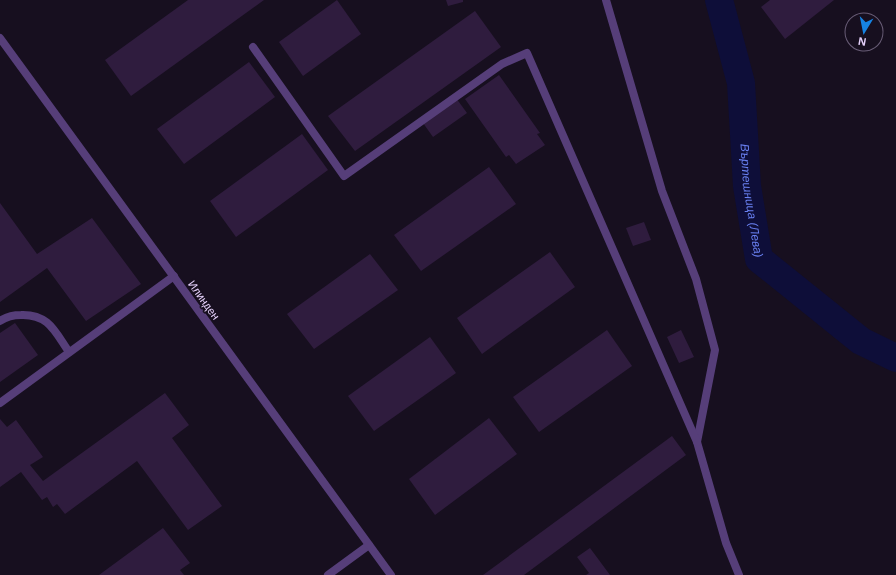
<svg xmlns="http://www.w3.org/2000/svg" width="896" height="575" viewBox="0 0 896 575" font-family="Helvetica,sans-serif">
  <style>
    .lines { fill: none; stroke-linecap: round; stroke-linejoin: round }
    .river { stroke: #0e0e39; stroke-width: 28 }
    .building { fill: #2f1c3e }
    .service { stroke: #563e79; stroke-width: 8 }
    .tertiary { stroke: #563e79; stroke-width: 8 }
    .labels { text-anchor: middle; stroke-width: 3.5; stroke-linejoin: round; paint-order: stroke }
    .street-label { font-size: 11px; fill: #e5d1fb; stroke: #170f1f }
    .water-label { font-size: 12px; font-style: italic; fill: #6980f1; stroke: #170f1f }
  </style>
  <rect width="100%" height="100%" fill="#170f1f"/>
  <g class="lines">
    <!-- river -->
    <path class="river" id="s1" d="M 719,0 L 741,83 L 747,186 L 759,259 L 861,341 L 896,358"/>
  </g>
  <!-- building -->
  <g class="building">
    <polygon points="188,0 264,0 131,96 105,60"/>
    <polygon points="337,0 361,34 303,76 279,42"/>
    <polygon points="446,0 463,0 463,2 448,6"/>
    <polygon points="770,0 834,0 785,39 761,7"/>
    <polygon points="475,11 501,47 355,151 328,116"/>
    <polygon points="249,62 275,97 184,164 157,129"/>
    <polygon points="499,75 540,133 537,134 545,145 516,164 509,155 506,157 465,99"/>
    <polygon points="456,98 467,113 433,137 423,123"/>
    <polygon points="302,134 328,170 236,237 210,201"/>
    <polygon points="489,167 516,204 421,271 394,235"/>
    <polygon points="0,203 37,254 92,218 141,284 86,321 47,268 0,302"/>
    <polygon points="644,222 651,240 633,246 626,228"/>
    <polygon points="550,252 575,287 482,354 457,318"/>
    <polygon points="370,254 398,290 314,349 287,314"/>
    <polygon points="15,323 38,355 0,382 0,333"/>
    <polygon points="607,330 632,366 539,432 513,397"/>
    <polygon points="681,330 694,357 679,363 667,337"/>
    <polygon points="430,337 456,373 374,431 348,396"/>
    <polygon points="165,393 189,425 172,438 222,506 188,530 137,461 65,514 57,504 53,507 47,497 42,500 21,472 0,487 0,419 7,427 16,420 43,457 30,465 43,481"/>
    <polygon points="489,418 517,454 435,515 409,479"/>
    <polygon points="672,436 686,455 524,575 483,575"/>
    <polygon points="163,528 190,563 180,570 184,575 99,575"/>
    <polygon points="590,548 610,575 586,575 589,573 577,557"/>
  </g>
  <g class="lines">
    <!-- service -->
    <g class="service">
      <polyline points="606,0 662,191 696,279 715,350 697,442 726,543 739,575"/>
      <polyline points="253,47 344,176 502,64 527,53 697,442"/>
      <path d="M 0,321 C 6,317 13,315 21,315 C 49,314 55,332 69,352"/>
      <polyline points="0,403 174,276"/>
      <polyline points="328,575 369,545"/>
    </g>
    <!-- tertiary -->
    <polyline class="tertiary" points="0,38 391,575"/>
  </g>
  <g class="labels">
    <!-- street labels -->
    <g class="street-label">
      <text transform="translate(204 300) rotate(54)" y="4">Илинден</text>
    </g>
    <!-- water labels -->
    <g class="water-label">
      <text dy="4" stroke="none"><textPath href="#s1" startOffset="204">Въртешница (Лева)</textPath></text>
    </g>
  </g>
  <!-- north arrow -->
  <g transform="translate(864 32) rotate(190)"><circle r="19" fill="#170f1f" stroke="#695d77"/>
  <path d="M0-3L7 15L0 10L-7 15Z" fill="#1683e2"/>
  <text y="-6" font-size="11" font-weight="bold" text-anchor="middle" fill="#e5d1fb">N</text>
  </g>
</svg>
